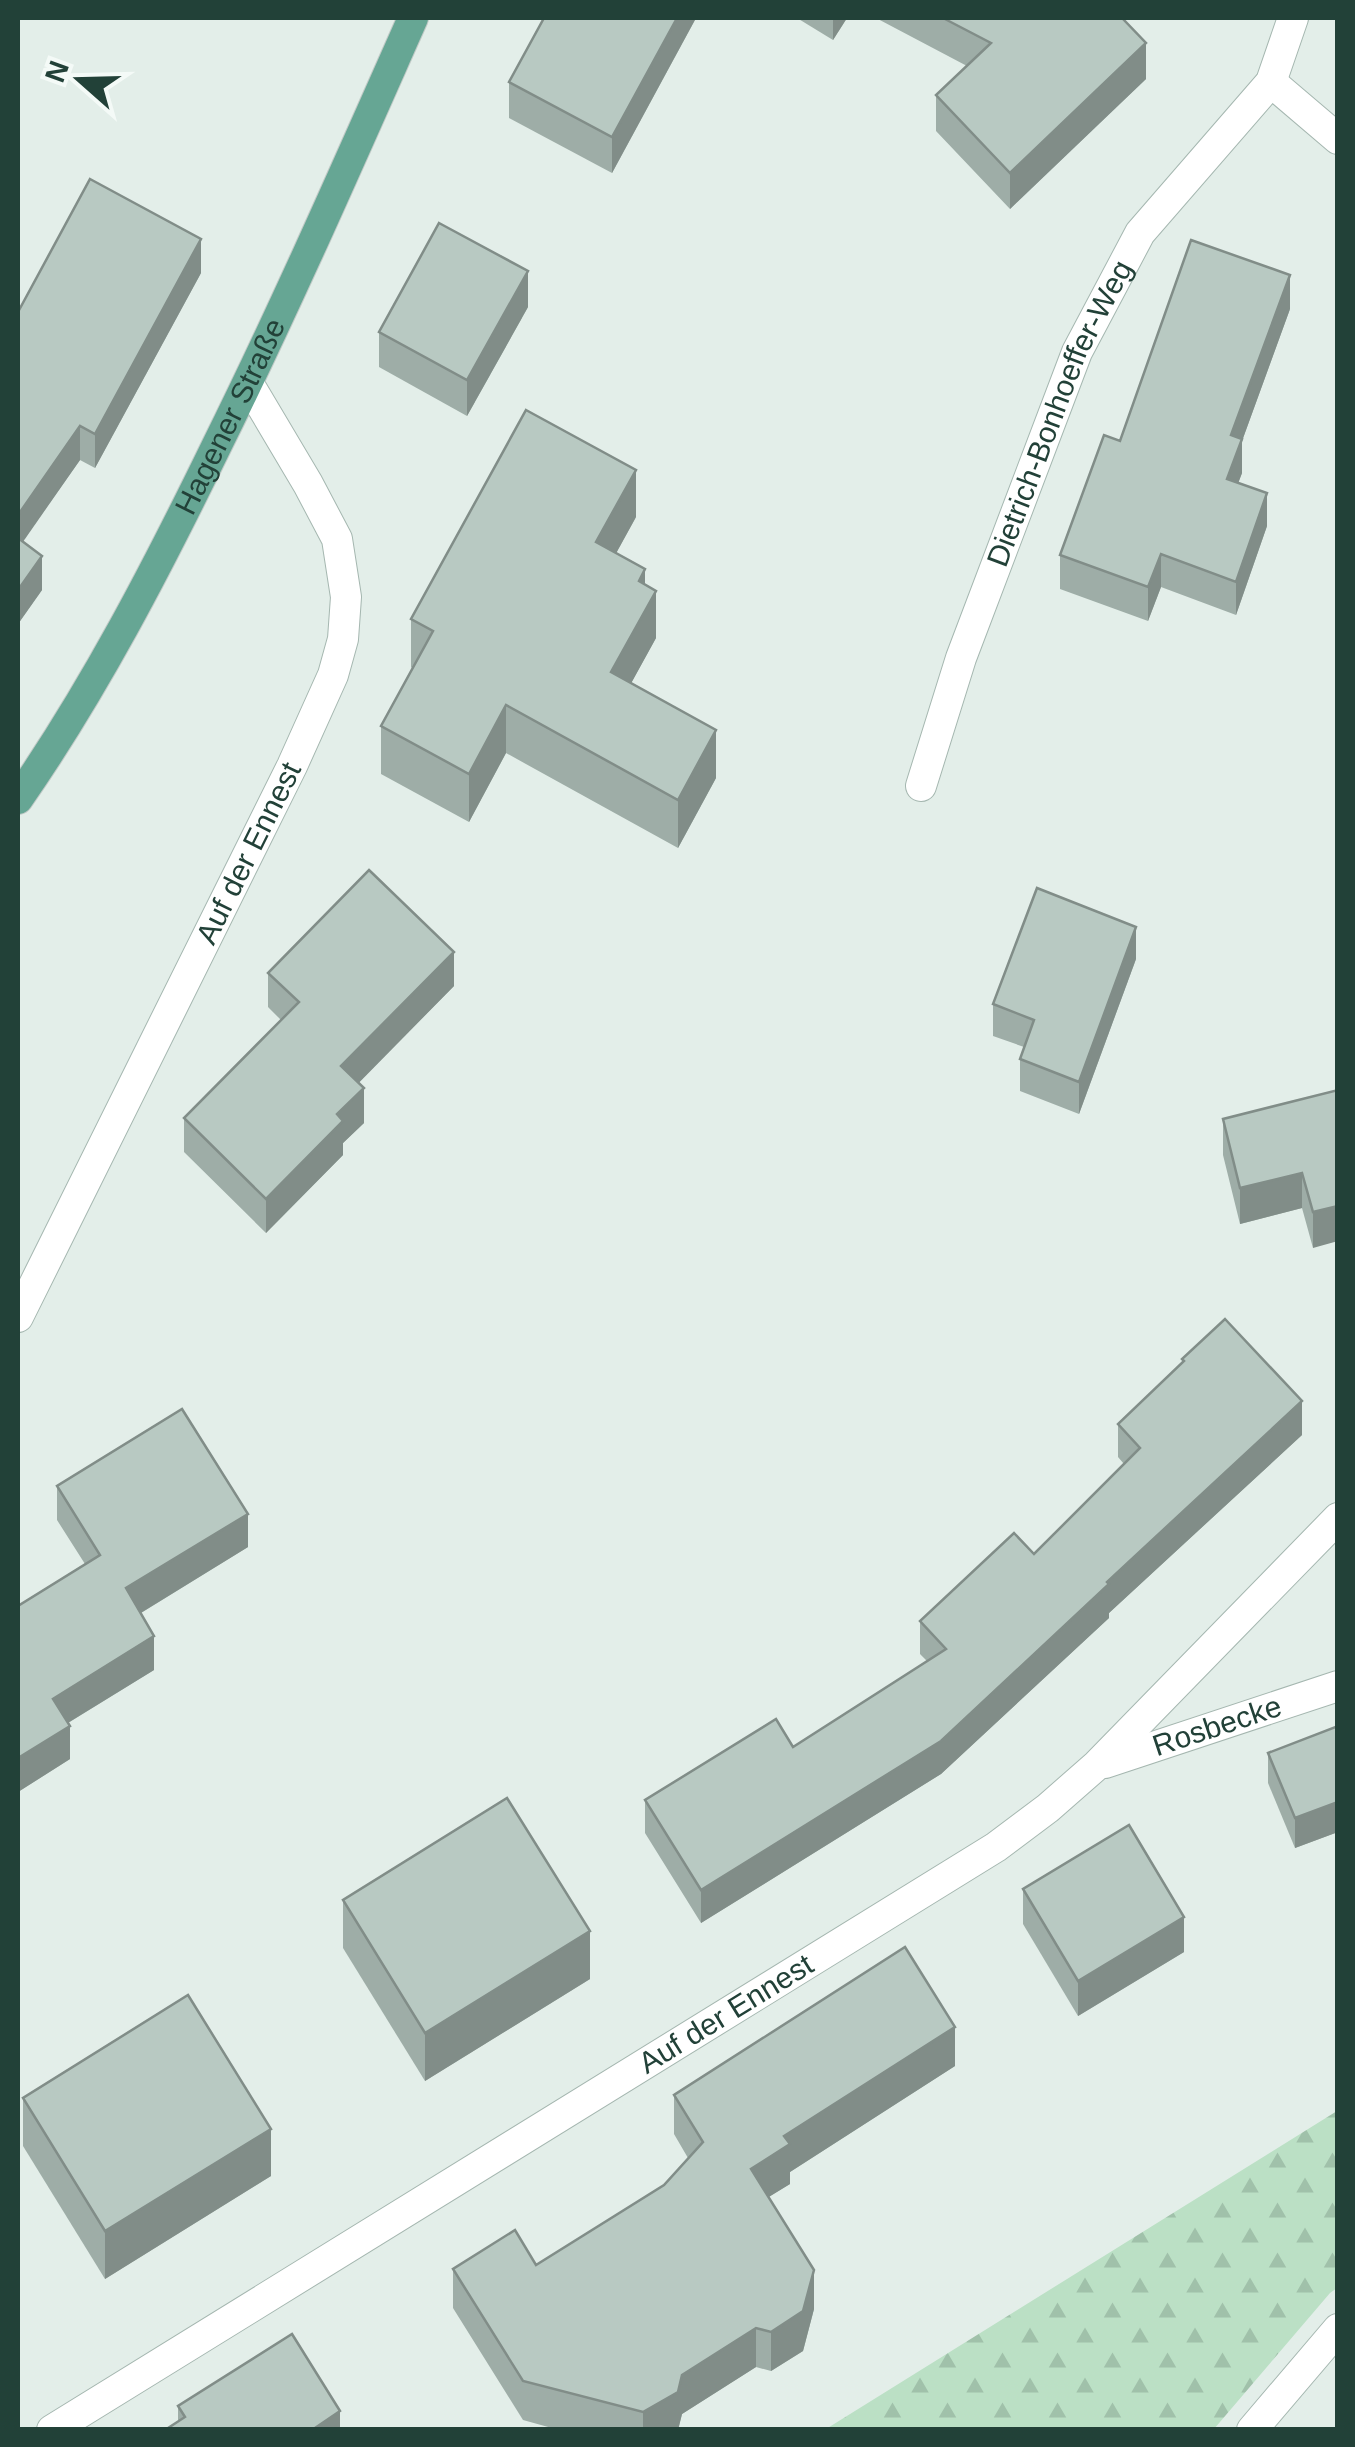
<svg xmlns="http://www.w3.org/2000/svg" width="1355" height="2447" viewBox="0 0 1355 2447" font-family="Arial,sans-serif">
  <style>
    .forest { fill: url(#forest-firs) }
    .lines { fill: none; stroke-linecap: round; stroke-linejoin: round }
    .minor-casing { stroke: #a5b7b0; stroke-width: 32 }
    .primary-casing { stroke: #c1cac7; stroke-width: 32 }
    .minor { stroke: #fff; stroke-width: 30 }
    .primary { stroke: #66a694; stroke-width: 30 }
    .wall { fill: #9eada7 }
    .shaded-wall { fill: #818d88 }
    .building { fill: #b8c9c2; stroke: #818d88; stroke-width: 2.5 }
    .labels { text-anchor: middle; stroke-width: 8; stroke-linejoin: round; paint-order: stroke }
    .street-label { font-size: 30px; fill: #224138; stroke: #f4faf7 }
  </style>
  <defs>
    <pattern id="forest-firs" width="22" height="20" patternUnits="userSpaceOnUse" patternTransform="scale(2.5)"><rect width="22" height="20" fill="#bbe0c5"/><path d="M5 1l3.5 6h-7zM16 11l3.5 6h-7z" fill="#a0c1aa"/></pattern>
  </defs>
  <rect width="100%" height="100%" fill="#e3eee9"/>
  <!-- forest -->
  <polygon class="forest" points="1337,2111 1337,2288 1330,2293 1214,2429 826,2429"/>
  <g class="lines">
    <!-- minor casing -->
    <g class="minor-casing">
      <g id="minor">
        <polyline points="1271,82 1338,139"/>
        <path id="s1" d="M 921,786 L 961,658 L 1077,352 L 1140,233 L 1271,82 L 1293,18"/>
        <path id="s2" d="M 18,1317 L 292,766 L 333,675 L 343,639 L 346,597 L 337,539 L 308,484 L 248,383"/>
        <path id="s3" d="M 1105,1763 L 1338,1686"/>
        <path id="s4" d="M 52,2430 L 996,1847 L 1048,1808 L 1097,1765 L 1338,1518"/>
        <polyline points="1252,2430 1338,2329"/>
      </g>
    </g>
    <!-- primary casing -->
    <g class="primary-casing">
      <g id="primary">
        <path id="s5" d="M 18,799 C 95,688 157,568 216,447 C 286,306 349,162 413,18"/>
      </g>
    </g>
    <!-- minor -->
    <use href="#minor" class="minor"/>
    <!-- primary -->
    <use href="#primary" class="primary"/>
  </g>
  <!-- wall -->
  <g class="wall">
    <polygon points="544,18 696,18 612,173 509,118 509,82"/>
    <polygon points="797,18 847,18 833,40"/>
    <polygon points="876,18 1122,18 1146,79 1010,209 936,131 936,95 967,66"/>
    <polygon points="201,273 95,468 80,460 22,542 42,590 18,624 18,312"/>
    <polygon points="528,307 467,416 379,367 379,332"/>
    <polygon points="1290,309 1242,441 1242,473 1238,483 1267,526 1236,615 1161,587 1148,621 1060,589 1060,555 1120,441"/>
    <polygon points="636,517 616,553 645,584 656,638 631,683 716,778 678,848 506,753 469,822 381,774 381,726 412,668 411,667 411,619"/>
    <polygon points="1136,959 1079,1114 1020,1091 1020,1059 1024,1047 993,1036 993,1004"/>
    <polygon points="268,973 454,986 358,1083 364,1123 343,1143 343,1155 266,1233 184,1152 184,1118 281,1020 268,1007"/>
    <polygon points="1338,1090 1313,1248 1302,1208 1240,1224 1223,1155 1223,1119"/>
    <polygon points="1182,1359 1302,1435 1109,1613 1109,1618 941,1774 701,1923 645,1833 645,1800 793,1747 927,1661 920,1654 920,1621 1034,1554 1124,1464 1118,1457 1118,1424 1182,1363"/>
    <polygon points="57,1486 248,1547 141,1613 154,1670 68,1723 70,1759 18,1792 85,1564 57,1520"/>
    <polygon points="1338,1726 1338,1832 1295,1848 1268,1783 1268,1753"/>
    <polygon points="1023,1889 1184,1952 1078,2016 1023,1924"/>
    <polygon points="343,1900 590,1979 425,2081 343,1948"/>
    <polygon points="955,2066 790,2172 790,2184 768,2197 814,2309 803,2351 771,2371 756,2367 682,2414 678,2430 559,2430 523,2420 453,2308 453,2269 536,2265 664,2185 688,2158 674,2134 674,2095"/>
    <polygon points="23,2098 271,2176 105,2279 23,2146"/>
    <polygon points="178,2406 340,2430 178,2421"/>
  </g>
  <!-- shaded-wall -->
  <g class="shaded-wall">
    <polygon points="677,18 696,18 612,173 612,137"/>
    <polygon points="833,18 847,18 833,40"/>
    <polygon points="1146,43 1146,79 1010,209 1010,173"/>
    <polygon points="201,239 201,273 95,468 95,434"/>
    <polygon points="528,271 528,307 467,416 467,380"/>
    <polygon points="1290,275 1290,309 1242,441 1242,473 1227,513 1227,479 1231,435"/>
    <polygon points="80,426 80,460 18,549 18,515"/>
    <polygon points="636,470 636,517 596,590 596,542"/>
    <polygon points="1267,493 1267,526 1236,615 1236,582"/>
    <polygon points="1161,554 1161,587 1148,621 1148,587"/>
    <polygon points="42,556 42,590 18,624 18,590"/>
    <polygon points="645,569 645,611 656,591 656,638 611,720 611,672 639,581"/>
    <polygon points="506,705 506,753 469,822 469,774"/>
    <polygon points="716,730 716,778 678,848 678,800"/>
    <polygon points="1136,927 1136,959 1079,1114 1079,1082"/>
    <polygon points="454,952 454,986 341,1101 341,1066"/>
    <polygon points="364,1088 364,1123 343,1143 343,1155 266,1233 266,1199 337,1114"/>
    <polygon points="1302,1173 1302,1208 1240,1224 1240,1188"/>
    <polygon points="1338,1206 1338,1241 1313,1248 1313,1212"/>
    <polygon points="1302,1401 1302,1435 1109,1613 1109,1618 941,1774 701,1923 701,1890 1107,1582"/>
    <polygon points="248,1514 248,1547 126,1622 126,1588"/>
    <polygon points="154,1636 154,1670 53,1732 53,1699"/>
    <polygon points="70,1726 70,1759 18,1792 18,1758"/>
    <polygon points="1338,1802 1338,1832 1295,1848 1295,1818"/>
    <polygon points="1184,1917 1184,1952 1078,2016 1078,1981"/>
    <polygon points="590,1931 590,1979 425,2081 425,2033"/>
    <polygon points="955,2027 955,2066 790,2172 790,2184 751,2208 751,2169 784,2136"/>
    <polygon points="271,2129 271,2176 105,2279 105,2231"/>
    <polygon points="814,2270 814,2309 803,2351 771,2371 771,2332"/>
    <polygon points="756,2328 756,2367 682,2414 678,2430 643,2430 643,2412 682,2375"/>
    <polygon points="340,2411 340,2430 312,2430"/>
  </g>
  <!-- building -->
  <g class="building">
    <polygon points="544,18 677,18 612,137 509,82"/>
    <polygon points="943,18 1122,18 1146,43 1010,173 936,95 991,43"/>
    <polygon points="90,179 201,239 95,434 80,426 18,515 18,312"/>
    <polygon points="439,223 528,271 467,380 379,332"/>
    <polygon points="1191,240 1290,275 1231,435 1242,439 1227,479 1267,493 1236,582 1161,554 1148,587 1060,555 1104,435 1120,441"/>
    <polygon points="526,410 636,470 596,542 645,569 639,581 656,591 611,672 716,730 678,800 506,705 469,774 381,726 433,631 411,619"/>
    <polygon points="18,538 42,556 18,590"/>
    <polygon points="369,870 454,952 341,1066 364,1088 337,1114 343,1121 266,1199 184,1118 299,1002 268,973"/>
    <polygon points="1037,888 1136,927 1079,1082 1020,1059 1034,1020 993,1004"/>
    <polygon points="1338,1090 1338,1206 1313,1212 1302,1173 1240,1188 1223,1119"/>
    <polygon points="1225,1319 1302,1401 1107,1582 1109,1584 941,1741 701,1890 645,1800 776,1719 793,1747 946,1649 920,1621 1014,1533 1034,1554 1140,1448 1118,1424 1184,1361 1182,1359"/>
    <polygon points="182,1409 248,1514 126,1588 154,1636 53,1699 70,1726 18,1758 18,1606 100,1555 57,1486"/>
    <polygon points="1338,1726 1338,1802 1295,1818 1268,1753"/>
    <polygon points="507,1798 590,1931 425,2033 343,1900"/>
    <polygon points="1129,1825 1184,1917 1078,1981 1023,1889"/>
    <polygon points="905,1947 955,2027 784,2136 790,2144 751,2169 814,2270 803,2311 771,2332 756,2328 682,2375 678,2392 643,2412 523,2381 453,2269 515,2230 536,2265 664,2185 703,2142 674,2095"/>
    <polygon points="188,1995 271,2129 105,2231 23,2098"/>
    <polygon points="292,2334 340,2411 312,2430 165,2430 185,2417 178,2406"/>
  </g>
  <g class="labels">
    <!-- street labels -->
    <g class="street-label">
      <text dy="10" stroke="none"><textPath href="#s1" startOffset="398">Dietrich-Bonhoeffer-Weg</textPath></text>
      <text dy="10" stroke="none"><textPath href="#s5" startOffset="438">Hagener Straße</textPath></text>
      <text dy="10" stroke="none"><textPath href="#s2" startOffset="518">Auf der Ennest</textPath></text>
      <text dy="10" stroke="none"><textPath href="#s3" startOffset="118">Rosbecke</textPath></text>
      <text dy="10" stroke="none"><textPath href="#s4" startOffset="792">Auf der Ennest</textPath></text>
    </g>
  </g>
  <!-- border -->
  <rect width="1355" height="2447" fill="none" stroke="#224138" stroke-width="40"/>
  <!-- north arrow -->
  <g transform="translate(80 80) rotate(290)" stroke="#f4faf7" stroke-width="8" paint-order="stroke">
  <path d="M0-8L18 38L0 25L-18 38Z" fill="#224138"/>
  <text y="-15" font-size="28" font-weight="bold" text-anchor="middle" fill="#224138">N</text>
  </g>
</svg>
